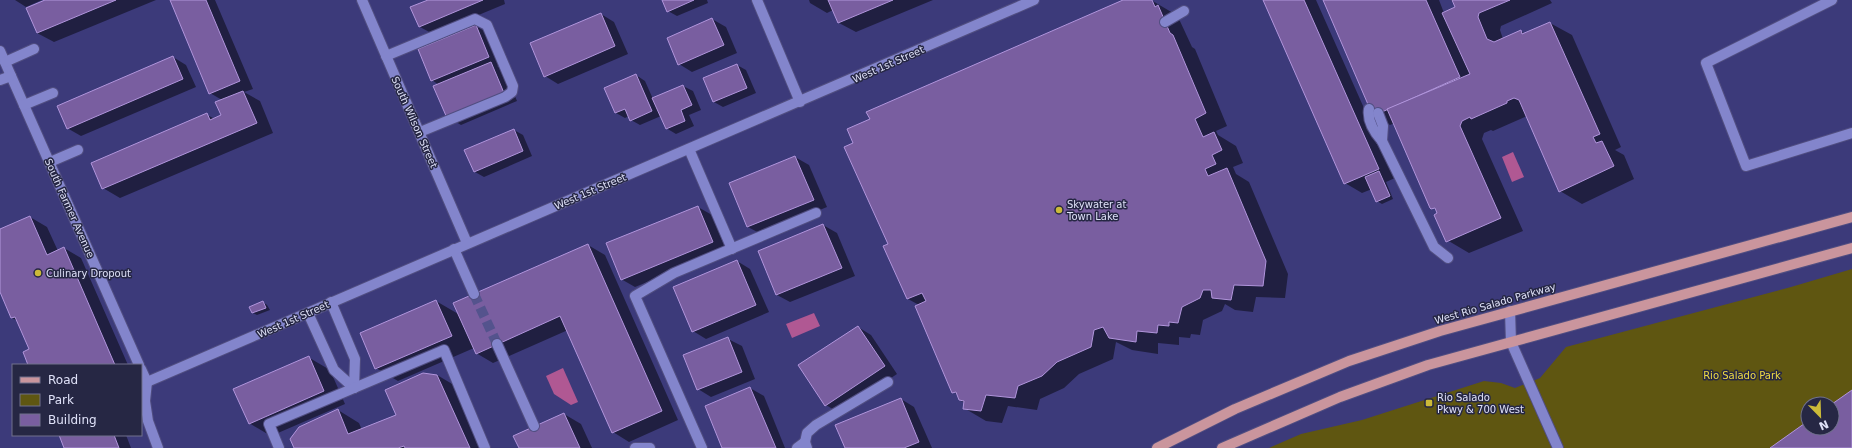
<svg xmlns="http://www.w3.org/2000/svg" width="1852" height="448" viewBox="0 0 1852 448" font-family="'DejaVu Sans',sans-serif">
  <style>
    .green { fill: #5f5611; fill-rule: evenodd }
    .water { fill: #b05893 }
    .shadow { fill: #0007 }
    .building { fill: #795ea0; stroke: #b195dc }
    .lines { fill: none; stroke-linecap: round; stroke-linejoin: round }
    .minor-tunnel { stroke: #54538d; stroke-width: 10; stroke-dasharray: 10 5; stroke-linecap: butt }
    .minor-casing { stroke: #514e81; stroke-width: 12 }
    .major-casing { stroke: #514e81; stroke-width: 12 }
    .minor { stroke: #8385cc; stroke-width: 10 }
    .major { stroke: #ca959d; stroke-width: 10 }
    .poi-dot { fill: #cbba39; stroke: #262744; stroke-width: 1.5 }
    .labels { text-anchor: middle; stroke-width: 3; stroke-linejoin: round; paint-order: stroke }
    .street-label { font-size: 10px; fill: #dfe1f8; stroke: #262744 }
    .poi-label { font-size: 10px; fill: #dfe1f8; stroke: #262744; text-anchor: start }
    .park-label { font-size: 10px; fill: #efdb42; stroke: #262744 }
  </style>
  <rect width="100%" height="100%" fill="#3c3a7a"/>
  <!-- green -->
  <path class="green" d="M 1852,269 L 1852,448 L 1269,448 L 1301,434 L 1362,420 L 1484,381 L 1501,383 L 1515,388 L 1540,378 L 1566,347 L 1791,287 ZM 1808,404 L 1832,404 L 1832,428 L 1808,428 Z"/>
  <!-- water -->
  <g class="water">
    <polygon points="1513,152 1524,177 1512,182 1502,157"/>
    <polygon points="814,313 820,326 792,338 786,324"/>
    <polygon points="563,368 578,402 571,405 554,394 546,376"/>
  </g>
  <!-- shadow -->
  <g class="shadow">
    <polygon points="15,0 42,0 26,7"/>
    <polygon points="47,0 156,0 54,42 37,33"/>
    <polygon points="171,0 215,0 253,89 244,92 260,101 273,133 120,198 103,188 207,115 215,119 222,116 222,100 210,93"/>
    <polygon points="430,0 504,0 505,4 433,34 420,27"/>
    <polygon points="663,0 707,0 708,3 677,16 668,11"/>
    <polygon points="809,0 933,0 856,32 839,23 833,10 827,13 810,3"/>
    <polygon points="1125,0 1151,0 1173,13 1179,19 1192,47 1195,49 1227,126 1216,131 1218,135 1236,146 1243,163 1233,167 1236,174 1249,182 1288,274 1285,298 1256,297 1253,312 1235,310 1225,304 1222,311 1203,320 1200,335 1191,334 1190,338 1179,337 1179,345 1158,343 1158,354 1132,350 1116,342 1113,359 1079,374 1064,388 1040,399 1037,410 1008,406 1002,423 986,421 964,408 965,403 959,400 957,394 953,392 919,305 908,299 884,246 889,244"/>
    <polygon points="1264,0 1316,0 1395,178 1386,182 1393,199 1382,204 1377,201 1372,189 1362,193 1345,183"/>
    <polygon points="1324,0 1439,0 1444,13 1456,7 1451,0 1550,0 1552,3 1501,26 1500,30 1503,39 1521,31 1525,34 1550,23 1572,35 1621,147 1615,150 1624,155 1634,179 1582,204 1560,191 1527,116 1493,131 1491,130 1484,133 1482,139 1523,231 1469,253 1447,240 1438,211 1433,208 1395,123 1390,125 1374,115"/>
    <polygon points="601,14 614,22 628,54 558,84 545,76"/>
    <polygon points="712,19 726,27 737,53 692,72 679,64"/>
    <polygon points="476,26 489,34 502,64 497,66 504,70 517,101 461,125 448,117 439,85 432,80"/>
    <polygon points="173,57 186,65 196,87 81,136 67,128"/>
    <polygon points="737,65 746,70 756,93 723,107 714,102"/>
    <polygon points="636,75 645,81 653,99 683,86 693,91 701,110 689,115 694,126 676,134 666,128 661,116 640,125 631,120 629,116 625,118 616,113"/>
    <polygon points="514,130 523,135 532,156 484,177 475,172 466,151"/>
    <polygon points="795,157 809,165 827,207 761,234 748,227 730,184"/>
    <polygon points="698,207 712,215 726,250 635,287 621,279"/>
    <polygon points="30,217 47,227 58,251 64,248 81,258 128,365 29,365 30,349 18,321 12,318 0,289 0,230"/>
    <polygon points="823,225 837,233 855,276 790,302 777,295 759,252"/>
    <polygon points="588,245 605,255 678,420 629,442 613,432 568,330 493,363 476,353 474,348 398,381 376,368 436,301 460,315"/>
    <polygon points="737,261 750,269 769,312 706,339 693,331"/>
    <polygon points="263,302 267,305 270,310 257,315 253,313 251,308"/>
    <polygon points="858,327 871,335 897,374 839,413 826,405"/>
    <polygon points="728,339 742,346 755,379 711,397 698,389"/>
    <polygon points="308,357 330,370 345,404 271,436 249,423"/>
    <polygon points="437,375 459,388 486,448 295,448 338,410 359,423 362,430 397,415"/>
    <polygon points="750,388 764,396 785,448 723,448"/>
    <polygon points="901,399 914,407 932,448 846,448"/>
    <polygon points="564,414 581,424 592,448 520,448"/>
    <polygon points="60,435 126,435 131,448 65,448"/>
  </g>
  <!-- building -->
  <g class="building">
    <polygon points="45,0 116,0 37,33 26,8"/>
    <polygon points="170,0 206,0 240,81 209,94"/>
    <polygon points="428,0 483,0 419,27 410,7"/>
    <polygon points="662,0 694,0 667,12"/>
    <polygon points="828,0 893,0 838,23"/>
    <polygon points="1123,0 1152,0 1155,7 1158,5 1170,33 1173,35 1206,113 1195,119 1203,137 1214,132 1222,150 1212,155 1216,164 1205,169 1208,176 1227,168 1266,261 1263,286 1234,285 1231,300 1212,298 1211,290 1203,290 1200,298 1182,307 1178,323 1169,322 1169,326 1158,325 1157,333 1137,331 1136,342 1109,338 1103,327 1094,330 1091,347 1057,362 1042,376 1018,386 1015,398 986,395 981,411 963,409 964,401 959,400 956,392 952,393 915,306 926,301 922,293 907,299 883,246 888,244 844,147 853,143 847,129 870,119 866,112"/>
    <polygon points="1263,0 1304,0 1379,169 1344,184"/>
    <polygon points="1323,0 1426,0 1460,77 1373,116"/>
    <polygon points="1452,0 1510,0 1479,13 1478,17 1487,39 1494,42 1521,30 1522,34 1550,22 1600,134 1593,137 1596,143 1602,141 1614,166 1559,192 1519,100 1514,98 1507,101 1507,103 1471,119 1470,117 1462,121 1460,126 1501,218 1446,242 1434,215 1437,213 1435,208 1431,209 1430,208 1387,109 1470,74 1442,13 1455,7"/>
    <polygon points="601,13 615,46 544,77 530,43"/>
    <polygon points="712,18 724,45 678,65 667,38"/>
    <polygon points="476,25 489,57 431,81 418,49"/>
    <polygon points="173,56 183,79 67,129 57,106"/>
    <polygon points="491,62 504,93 447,118 433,86"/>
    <polygon points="737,64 747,88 713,102 703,78"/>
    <polygon points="636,74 652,111 630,121 625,109 615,113 604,88"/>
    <polygon points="683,85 692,105 681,110 685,121 666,129 652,98"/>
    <polygon points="243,91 257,123 102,189 91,163 207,113 210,120 221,115 215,102"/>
    <polygon points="514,129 523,151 474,172 464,150"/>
    <polygon points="795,156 814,200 747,227 729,183"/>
    <polygon points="1379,171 1390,196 1376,202 1365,177"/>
    <polygon points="698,206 713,242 621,280 606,243"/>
    <polygon points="30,216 47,255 64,247 115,365 28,365 23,352 29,349 15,317 11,318 0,292 0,229"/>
    <polygon points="823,224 842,268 776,295 758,251"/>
    <polygon points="588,244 662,411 612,433 560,316 476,354 453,303"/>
    <polygon points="737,260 756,305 692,332 673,287"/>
    <polygon points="436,300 452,336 375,369 360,333"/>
    <polygon points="263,301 266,308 252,313 249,307"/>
    <polygon points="858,326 885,366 825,406 798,365"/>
    <polygon points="728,337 742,372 697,390 683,355"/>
    <polygon points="309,356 324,391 249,424 233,389"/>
    <polygon points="423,373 437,375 470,448 405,448 404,446 398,448 294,448 290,439 299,427 338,409 348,434 396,415 385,390"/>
    <polygon points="750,387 776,448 722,448 705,406"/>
    <polygon points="1852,390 1852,448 1770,448 1808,421 1808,428 1832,428 1832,404"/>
    <polygon points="901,398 919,442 904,448 845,448 835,425"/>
    <polygon points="564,413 580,448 519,448 513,436"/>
    <polygon points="59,435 114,435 119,448 64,448"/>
  </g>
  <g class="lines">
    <!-- minor-tunnel -->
    <polyline class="minor-tunnel" points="474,294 497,344"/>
    <!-- minor casing -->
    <g class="minor-casing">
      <g id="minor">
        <polyline points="362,0 467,243"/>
        <polyline points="757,0 800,102"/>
        <polyline points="1832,0 1706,63 1746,166 1852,133"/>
        <polyline points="1165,22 1184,11"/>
        <polyline points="0,51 139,365"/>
        <polyline points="386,56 475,19 487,25 513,86 512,92 505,97 420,132"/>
        <polyline points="5,62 34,49"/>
        <polyline points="0,80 11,76"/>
        <polyline points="24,105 53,93"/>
        <path d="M 1369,109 C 1367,121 1374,132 1382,141 L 1434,247 L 1448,258"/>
        <polyline points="1378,113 1383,126 1382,141"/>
        <polyline points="689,149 732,249"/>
        <polyline points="50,162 78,150"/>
        <polyline points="454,249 474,294"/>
        <polyline points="331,302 355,359 354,388"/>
        <polyline points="1510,311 1511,342 1558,448"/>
        <polyline points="308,313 334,370 354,388"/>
        <polyline points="497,344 534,426"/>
        <polyline points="141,369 147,382 145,401 148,421 158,448"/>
        <polyline points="147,382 1034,0"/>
        <polyline points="805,442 807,433 816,425 888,382"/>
        <polyline points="279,448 269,424 444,350 485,448"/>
        <polyline points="635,448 650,448"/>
        <polyline points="702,448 635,296 674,273 816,213"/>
        <polyline points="797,448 805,442 807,448"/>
      </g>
    </g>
    <!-- major casing -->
    <g class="major-casing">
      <g id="major">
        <polyline points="1157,448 1235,409 1349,361 1440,331 1852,217"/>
        <polyline points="1222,448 1340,397 1428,365 1852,248"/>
      </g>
    </g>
    <!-- minor -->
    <use href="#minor" class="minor"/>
    <!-- major -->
    <use href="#major" class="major"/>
  </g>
  <!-- markers -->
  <g class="poi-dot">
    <circle cx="1059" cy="210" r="4"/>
    <circle cx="38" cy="273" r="4"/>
    <rect x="1425" y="399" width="8" height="8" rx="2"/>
  </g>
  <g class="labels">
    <!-- street labels -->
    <g class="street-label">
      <text transform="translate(888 64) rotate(-24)" y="4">West 1st Street</text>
      <text transform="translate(415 122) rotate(66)" y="4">South Wilson Street</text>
      <text transform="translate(590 191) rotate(-23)" y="4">West 1st Street</text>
      <text transform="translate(70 208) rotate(66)" y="4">South Farmer Avenue</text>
      <text transform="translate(1495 303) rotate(-16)" y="4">West Rio Salado Parkway</text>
      <text transform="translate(293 319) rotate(-24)" y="4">West 1st Street</text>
    </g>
    <!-- poi labels -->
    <g class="poi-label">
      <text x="1067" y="208">Skywater at<tspan x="1067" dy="12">Town Lake</tspan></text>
      <text x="46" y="277">Culinary Dropout</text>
      <text x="1437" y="401">Rio Salado<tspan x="1437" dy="12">Pkwy &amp; 700 West</tspan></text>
    </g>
    <!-- park labels -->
    <g class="park-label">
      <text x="1742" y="379">Rio Salado Park</text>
    </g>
  </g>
  <!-- legend -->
  <rect x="12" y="364" width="130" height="72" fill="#262744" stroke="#70718c"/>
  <rect x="20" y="377" width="20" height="6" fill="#ca959d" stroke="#70718c"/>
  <text x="48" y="384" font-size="12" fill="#dfe1f8">Road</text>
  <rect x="20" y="394" width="20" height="12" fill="#5f5611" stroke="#70718c"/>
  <text x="48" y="404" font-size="12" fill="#dfe1f8">Park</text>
  <rect x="20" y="414" width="20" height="12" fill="#795ea0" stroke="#70718c"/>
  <text x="48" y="424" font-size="12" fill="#dfe1f8">Building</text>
  <!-- north arrow -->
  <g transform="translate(1820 416) rotate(157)"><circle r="19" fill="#262744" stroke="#70718c"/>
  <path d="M0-3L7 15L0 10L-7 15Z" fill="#cbba39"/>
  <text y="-6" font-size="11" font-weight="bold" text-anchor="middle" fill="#dfe1f8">N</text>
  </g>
</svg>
